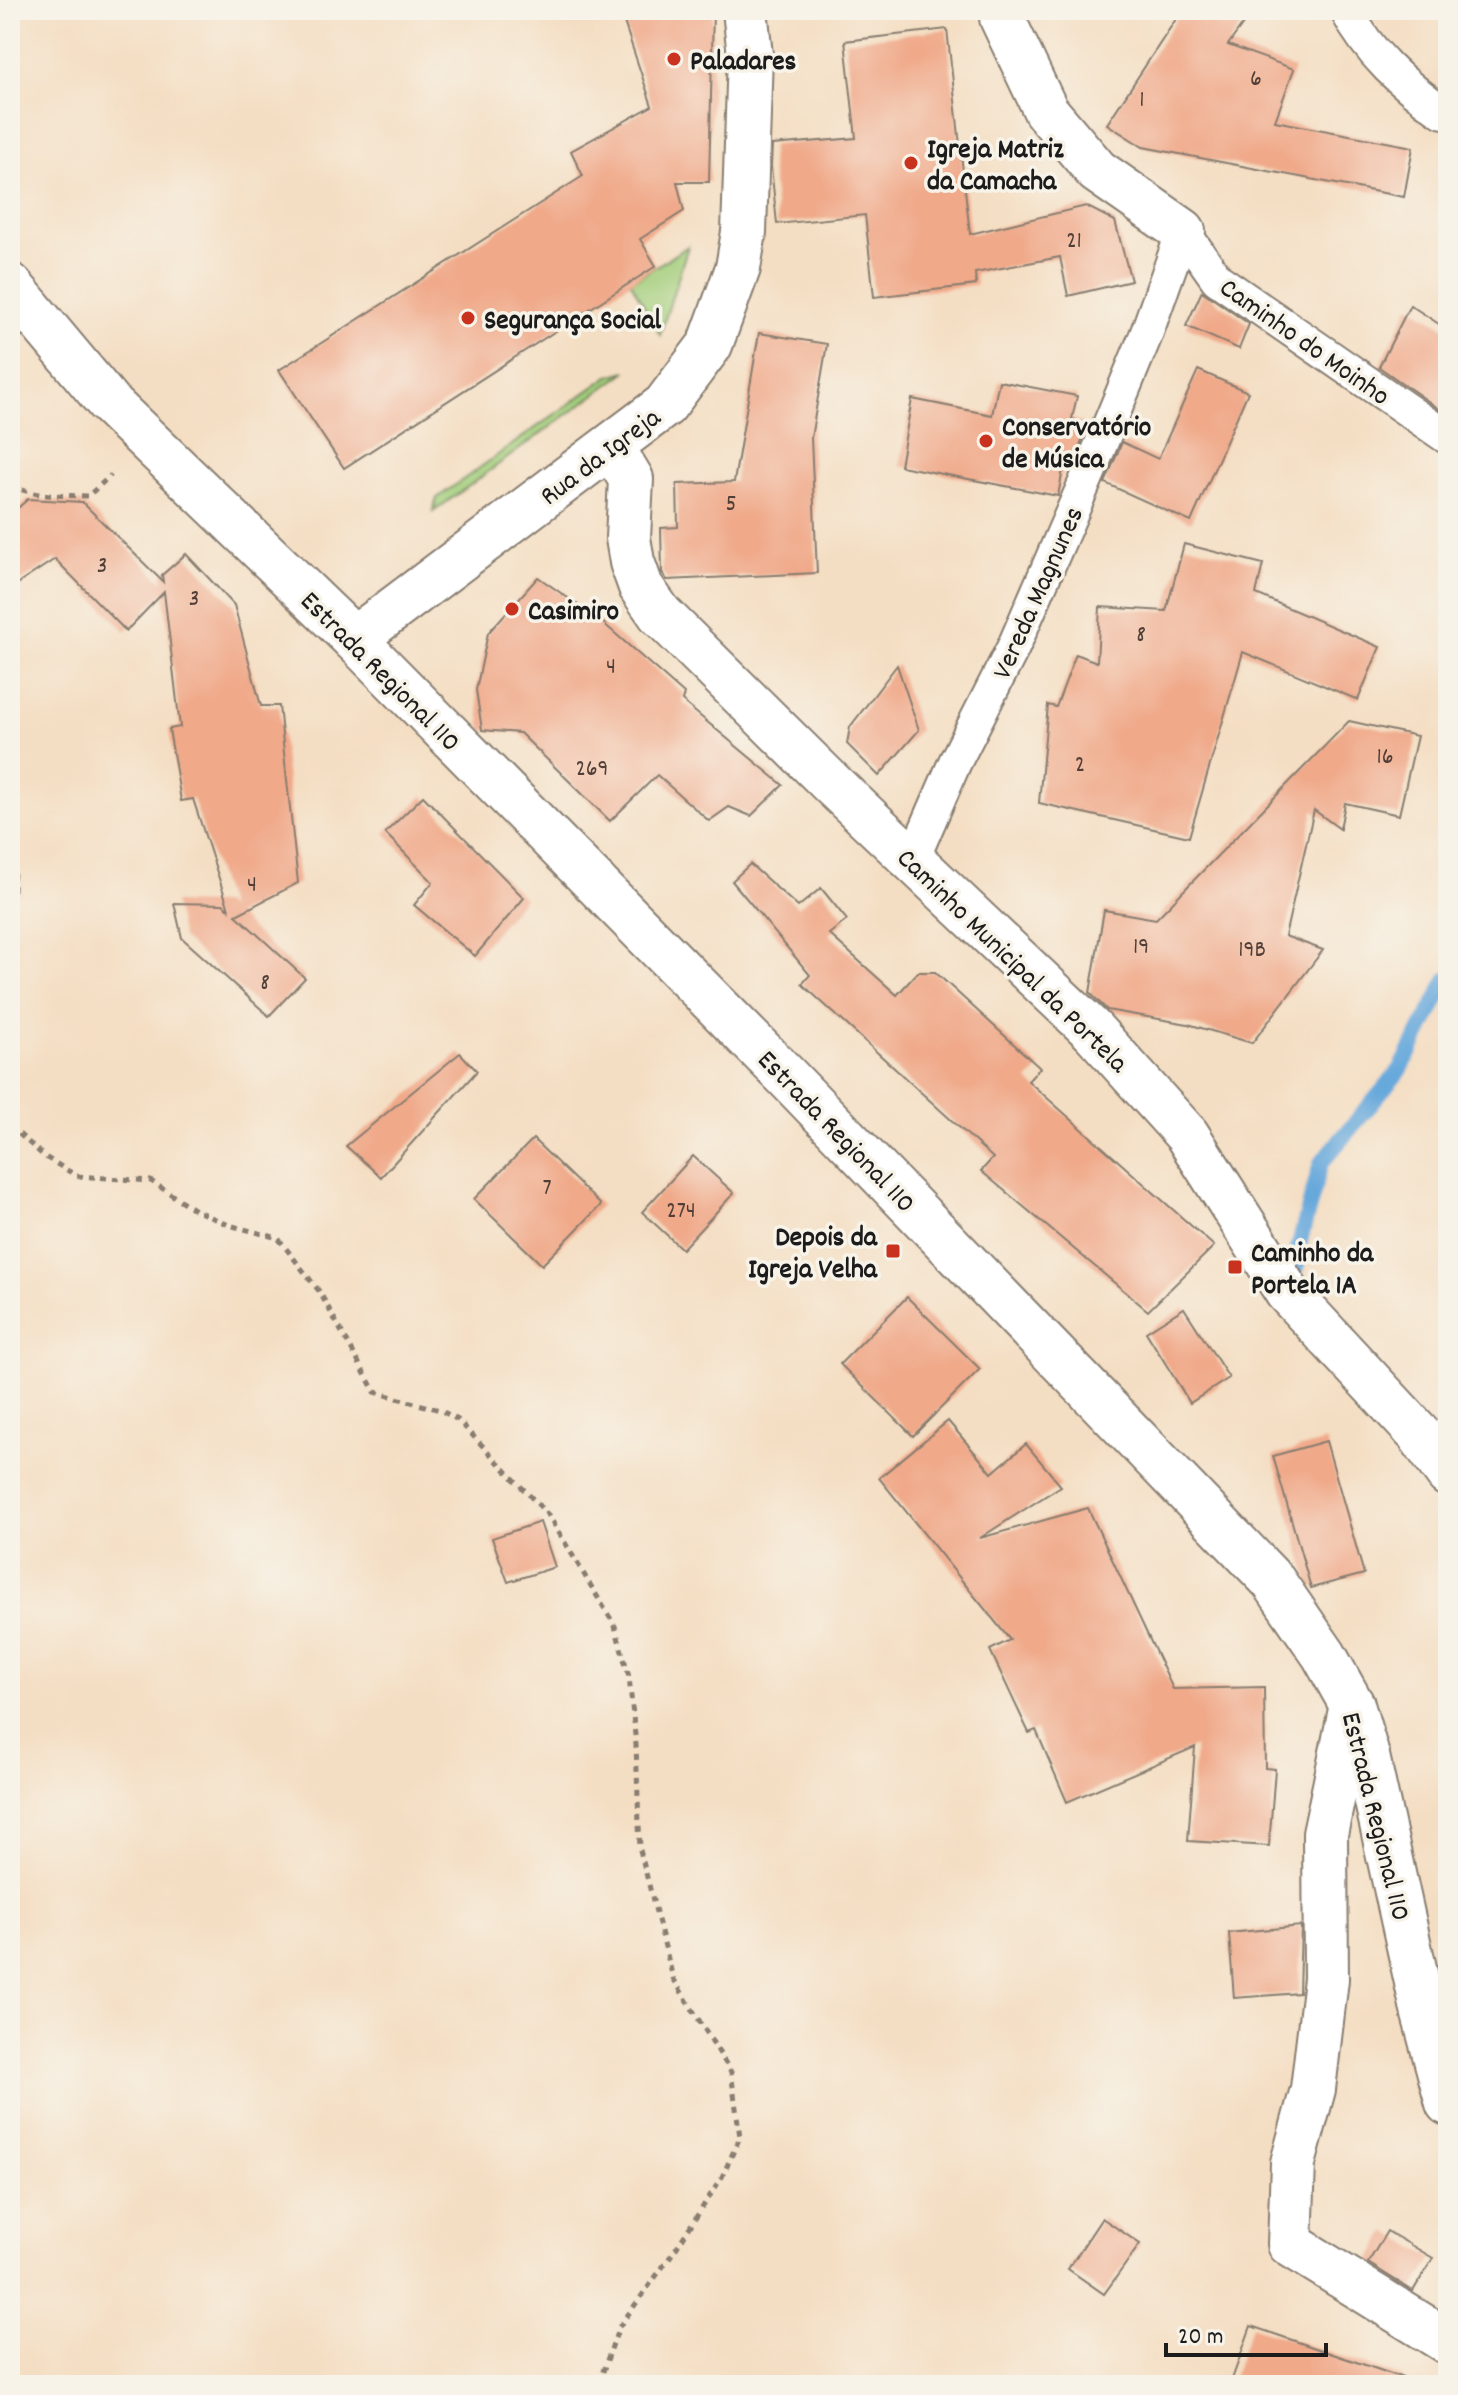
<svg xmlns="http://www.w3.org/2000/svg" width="1458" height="2395" viewBox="0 0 1458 2395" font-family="Dekko,sans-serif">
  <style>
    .green { fill: #a2cd7a; stroke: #5f744b; stroke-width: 2 }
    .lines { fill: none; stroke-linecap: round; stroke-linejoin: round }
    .stream { stroke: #68a9dc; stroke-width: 16 }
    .building { fill: #f0a989 }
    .service-casing { stroke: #887d70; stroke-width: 36 }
    .minor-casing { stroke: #887d70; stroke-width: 48 }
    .secondary-casing { stroke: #887d70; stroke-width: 48 }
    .path { stroke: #887d70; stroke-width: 5; stroke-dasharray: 6 6; stroke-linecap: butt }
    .service { stroke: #fff; stroke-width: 32 }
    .minor { stroke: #fff; stroke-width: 44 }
    .secondary { stroke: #fff; stroke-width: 44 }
    .poi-dot { fill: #c8321e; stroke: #f7f3e8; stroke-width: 3 }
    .labels { text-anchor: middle; stroke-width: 7; stroke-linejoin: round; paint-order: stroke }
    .number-label { font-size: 24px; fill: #513f37 }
    .poi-label { font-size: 28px; font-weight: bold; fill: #1c1c1c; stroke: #f7f3e8; text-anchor: start }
    .street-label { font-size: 28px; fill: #1c1c1c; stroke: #f7f3e8 }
  </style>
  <rect width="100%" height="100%" fill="#f7f3e8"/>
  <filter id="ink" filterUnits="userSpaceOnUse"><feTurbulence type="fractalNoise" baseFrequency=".0125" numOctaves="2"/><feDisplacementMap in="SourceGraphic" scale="16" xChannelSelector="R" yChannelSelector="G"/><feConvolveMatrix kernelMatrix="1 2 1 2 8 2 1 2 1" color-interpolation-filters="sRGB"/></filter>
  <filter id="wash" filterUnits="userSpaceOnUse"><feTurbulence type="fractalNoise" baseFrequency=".006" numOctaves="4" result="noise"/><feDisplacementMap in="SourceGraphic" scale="32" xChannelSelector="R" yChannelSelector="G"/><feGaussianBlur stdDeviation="1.8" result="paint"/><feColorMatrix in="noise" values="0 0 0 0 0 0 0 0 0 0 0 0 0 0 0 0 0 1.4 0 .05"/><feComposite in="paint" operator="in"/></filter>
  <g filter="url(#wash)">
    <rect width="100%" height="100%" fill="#f4dec3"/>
    <!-- green -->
    <g class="green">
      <polygon points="688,246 660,335 631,282"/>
      <polygon points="627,371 433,512 437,498 609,376"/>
    </g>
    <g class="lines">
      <!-- stream -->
      <polyline class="stream" points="1297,1268 1298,1248 1321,1163 1401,1069 1448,978"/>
    </g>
    <g id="blocks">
      <!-- building -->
      <g class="building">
        <polygon points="653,10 713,10 709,182 677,182 684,211 640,239 656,266 344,468 279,370 583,176 571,151 652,106 621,13"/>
        <polygon points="1182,10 1253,10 1228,45 1294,69 1275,121 1413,147 1404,197 1143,147 1107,124"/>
        <polygon points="947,29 970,234 1086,206 1115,221 1131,281 1068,296 1060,257 975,273 976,285 874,297 865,215 777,224 771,166 772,145 856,138 845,41"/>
        <polygon points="1202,291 1249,324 1239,349 1186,326"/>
        <polygon points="1410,305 1448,330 1448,415 1379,367"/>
        <polygon points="759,333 827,344 811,438 817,573 667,580 662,572 661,528 678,527 677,484 734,482"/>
        <polygon points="1198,370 1248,392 1191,522 1105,483 1122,442 1158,459"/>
        <polygon points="999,381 1077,396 1072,419 1088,426 1071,467 1064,464 1058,496 900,466 912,399 992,415"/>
        <polygon points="28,499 82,502 163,582 162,575 186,554 234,605 261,706 279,706 298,883 236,915 305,978 269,1016 182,938 174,903 223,904 229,909 193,799 181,801 169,729 180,727 164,592 126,631 55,559 10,589 10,515"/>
        <polygon points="1184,544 1263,564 1256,594 1380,647 1358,700 1243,652 1189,837 1039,803 1048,705 1056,707 1076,654 1097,662 1100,607 1166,611"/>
        <polygon points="538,577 601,621 684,694 682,701 783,785 751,816 729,807 709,821 657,775 610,821 520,733 482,730 476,690 488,633"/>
        <polygon points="897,665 919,730 879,776 847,744 850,727"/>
        <polygon points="1349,721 1417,736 1399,815 1345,803 1340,829 1314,810 1285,936 1323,950 1252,1043 1188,1024 1107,1010 1090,993 1104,910 1156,919"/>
        <polygon points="423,796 524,898 475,956 414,905 433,882 385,833"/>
        <polygon points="750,864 798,907 821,888 847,920 829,934 897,995 918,972 935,972 1040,1068 1028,1081 1214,1246 1148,1311 981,1171 993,1158 802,984 810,975 732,881"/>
        <polygon points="460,1053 477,1071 381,1177 346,1146"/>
        <polygon points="533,1139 601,1205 542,1265 474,1199"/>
        <polygon points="693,1156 734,1193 682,1249 642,1212"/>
        <polygon points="907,1297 980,1369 913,1436 840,1364"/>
        <polygon points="1184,1308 1229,1378 1190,1403 1146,1332"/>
        <polygon points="948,1421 992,1473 1026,1444 1061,1486 980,1538 1088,1508 1173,1689 1264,1687 1265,1768 1275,1769 1269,1846 1188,1841 1195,1747 1067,1802 1036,1730 1029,1733 990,1650 1010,1640 879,1478"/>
        <polygon points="1326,1441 1364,1574 1311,1588 1273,1456"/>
        <polygon points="540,1522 555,1567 508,1582 492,1538"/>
        <polygon points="1301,1926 1299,1993 1234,1998 1229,1933"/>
        <polygon points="1102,2218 1140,2244 1104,2294 1068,2269"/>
        <polygon points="1387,2231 1433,2258 1413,2291 1368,2263"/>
        <polygon points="1251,2326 1403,2378 1402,2385 1230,2385"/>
      </g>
    </g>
  </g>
  <g filter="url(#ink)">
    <use href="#blocks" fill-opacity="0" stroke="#887d70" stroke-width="2"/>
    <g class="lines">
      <!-- service casing -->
      <g class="service-casing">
        <g id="service">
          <path d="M 1346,10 C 1369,54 1402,84 1443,112 L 1448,112"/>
          <polyline points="1183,231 1217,279 1448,438"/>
          <polyline points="913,859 955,762 1013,648 1092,466 1146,335 1183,231"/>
        </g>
      </g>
      <!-- minor casing -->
      <g class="minor-casing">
        <g id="minor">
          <polyline points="1002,10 1002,18 1046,111 1097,171 1183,231"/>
          <polyline points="611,446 631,479 628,538 632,562 641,587 660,614 833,785 1093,1031 1187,1135 1287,1292 1419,1434 1448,1474"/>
          <polyline points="354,639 665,405 710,345 738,268 744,232 750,55 745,10"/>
          <polyline points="1352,1705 1325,1834 1326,1979 1313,2089 1293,2163 1290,2244 1448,2342"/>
        </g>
      </g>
      <!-- secondary casing -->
      <g class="secondary-casing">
        <polyline id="secondary" points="10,285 108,402 354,639 785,1075 1273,1581 1324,1655 1352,1705 1367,1756 1424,2014 1448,2103"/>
      </g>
      <!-- path -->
      <g class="path">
        <polyline points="10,487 42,495 88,496 111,475"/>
        <polyline points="10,862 14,870 10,940"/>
        <polyline points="10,1053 16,1085 10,1086"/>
        <polyline points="10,1126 45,1157 77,1176 151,1181 195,1210 229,1225 278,1238 319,1291 375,1392 440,1410 458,1420 549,1516 615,1626 629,1677 636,1745 640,1850 673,1978 731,2072 740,2137 722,2177 675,2250 619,2327 602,2374 603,2385"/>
      </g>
      <!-- service -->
      <use href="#service" class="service"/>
      <!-- minor -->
      <use href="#minor" class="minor"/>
      <!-- secondary -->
      <use href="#secondary" class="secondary"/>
    </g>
  </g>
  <!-- markers -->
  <g class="poi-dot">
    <circle cx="674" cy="59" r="8"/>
    <circle cx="911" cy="163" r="8"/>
    <circle cx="468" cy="318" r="8"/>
    <circle cx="986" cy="441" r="8"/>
    <circle cx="512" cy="609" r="8"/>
    <rect x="885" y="1243" width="16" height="16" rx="4"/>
    <rect x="1227" y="1259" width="16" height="16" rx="4"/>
  </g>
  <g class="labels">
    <!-- number labels -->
    <g class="number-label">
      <text x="1256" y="85">6</text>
      <text x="1142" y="106">1</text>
      <text x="1074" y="247">21</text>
      <text x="731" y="510">5</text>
      <text x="102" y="572">3</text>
      <text x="194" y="605">3</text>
      <text x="1141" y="641">8</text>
      <text x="611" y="673">4</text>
      <text x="1385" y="763">16</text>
      <text x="1080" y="771">2</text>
      <text x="592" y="775">269</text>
      <text x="252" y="891">4</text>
      <text x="1141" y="953">19</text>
      <text x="1252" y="956">19B</text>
      <text x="265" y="989">8</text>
      <text x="547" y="1194">7</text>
      <text x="681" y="1217">274</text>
    </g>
    <!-- poi labels -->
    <g class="poi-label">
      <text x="690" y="69">Paladares</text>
      <text x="927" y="157">Igreja Matriz<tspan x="927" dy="32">da Camacha</tspan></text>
      <text x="484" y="328">Segurança Social</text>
      <text x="1002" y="435">Conservatório<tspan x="1002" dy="32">de Música</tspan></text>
      <text x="528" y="619">Casimiro</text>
      <text x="877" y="1245" text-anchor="end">Depois da<tspan x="877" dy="32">Igreja Velha</tspan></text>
      <text x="1251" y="1261">Caminho da<tspan x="1251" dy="32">Portela 1A</tspan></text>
    </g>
    <!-- street labels -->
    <g class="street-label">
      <text transform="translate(1306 340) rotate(35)" y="10">Caminho do Moinho</text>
      <text transform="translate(599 455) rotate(-37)" y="10">Rua da Igreja</text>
      <text transform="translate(1036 592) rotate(-66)" y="10">Vereda Magnunes</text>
      <text transform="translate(382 670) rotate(45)" y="10">Estrada Regional 110</text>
      <text transform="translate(1014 959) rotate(44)" y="10">Caminho Municipal da Portela</text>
      <text transform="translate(838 1130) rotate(46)" y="10">Estrada Regional 110</text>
      <text transform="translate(1378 1816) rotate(76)" y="10">Estrada Regional 110</text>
    </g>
  </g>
  <!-- margin -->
  <rect width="1458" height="2395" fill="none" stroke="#f7f3e8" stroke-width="40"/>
  <!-- scale -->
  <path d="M1166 2343v12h160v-12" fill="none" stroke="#1c1c1c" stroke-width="4"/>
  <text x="1178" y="2343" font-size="24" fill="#1c1c1c" stroke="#f7f3e8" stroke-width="6" paint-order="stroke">20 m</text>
</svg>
